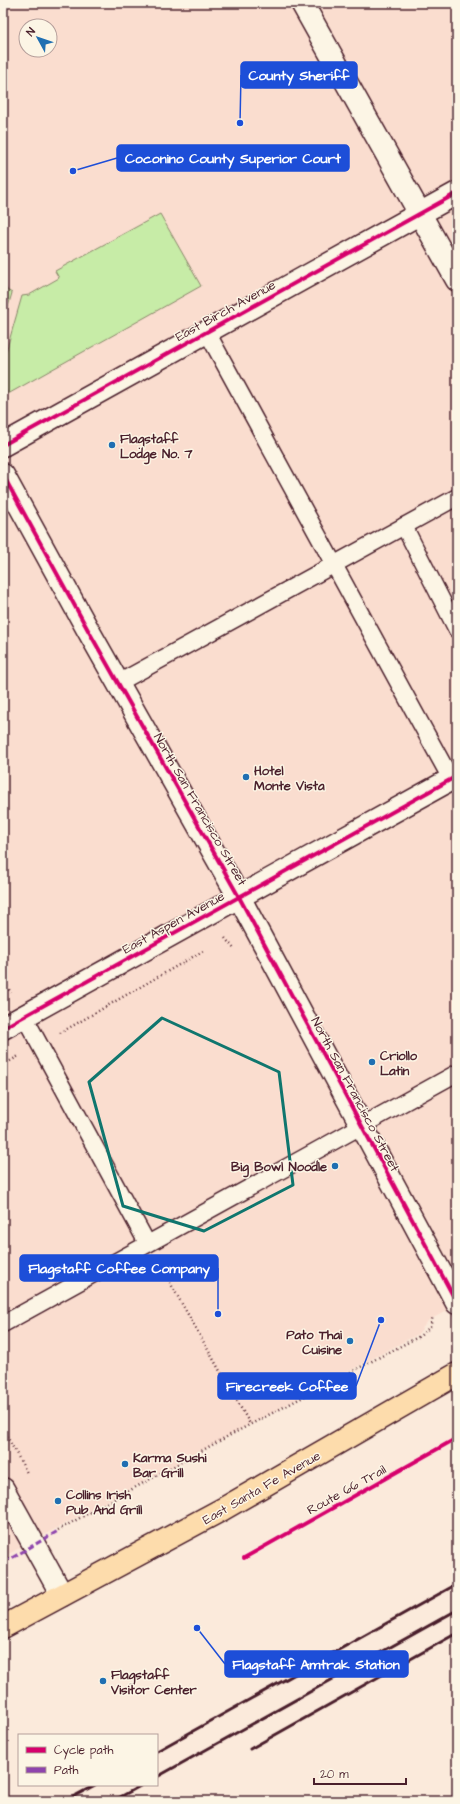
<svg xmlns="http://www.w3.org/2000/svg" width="460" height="1804" viewBox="0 0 460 1804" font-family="'Architects Daughter',sans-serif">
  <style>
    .built { fill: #faddcf; fill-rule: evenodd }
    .green { fill: #c7eca7; stroke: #888669 }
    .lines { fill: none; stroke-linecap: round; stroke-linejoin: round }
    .service-casing { stroke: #4a1f2b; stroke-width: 19 }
    .minor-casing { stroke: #4a1f2b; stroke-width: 25 }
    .tertiary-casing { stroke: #4a1f2b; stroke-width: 25 }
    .primary-casing { stroke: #4a1f2b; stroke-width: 25 }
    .path { stroke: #4a1f2b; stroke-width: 2.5; stroke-dasharray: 1 3; stroke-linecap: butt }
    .service { stroke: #fcf5e5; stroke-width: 16 }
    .minor { stroke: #fcf5e5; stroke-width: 22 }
    .tertiary { stroke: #fcf5e5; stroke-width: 22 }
    .primary { stroke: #fddcac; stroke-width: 22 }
    .rail { stroke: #4a1f2b; stroke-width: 3 }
    .quiet { stroke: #8e44ad; stroke-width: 3; stroke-dasharray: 6 3; stroke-linecap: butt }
    .cycleway-casing { stroke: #fcf5e5; stroke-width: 6 }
    .cycleway { stroke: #d6006c; stroke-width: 4 }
    .marked { fill: none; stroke: #0f766e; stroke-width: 3; stroke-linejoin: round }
    .poi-dot { fill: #1f6fb2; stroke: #fcf5e5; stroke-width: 1.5 }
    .labels { text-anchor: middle; stroke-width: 3; stroke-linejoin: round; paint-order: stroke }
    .street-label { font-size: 13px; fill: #4a1f2b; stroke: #fcf5e5 }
    .poi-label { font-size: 13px; font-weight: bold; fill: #4a1f2b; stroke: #fcf5e5; text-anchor: start }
    .leader { fill: none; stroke: #1d4ed8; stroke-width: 1.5 }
    .callout-dot { fill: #1d4ed8; stroke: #fcf5e5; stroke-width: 1.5 }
    .callout { fill: #1d4ed8; stroke: #1d4ed8; stroke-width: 1.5 }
    .callout-label { font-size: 14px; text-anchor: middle; font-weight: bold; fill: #fff }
  </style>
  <rect width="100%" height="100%" fill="#fbeadb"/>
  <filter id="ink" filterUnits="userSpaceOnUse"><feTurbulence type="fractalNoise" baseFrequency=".025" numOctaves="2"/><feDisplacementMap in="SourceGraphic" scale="8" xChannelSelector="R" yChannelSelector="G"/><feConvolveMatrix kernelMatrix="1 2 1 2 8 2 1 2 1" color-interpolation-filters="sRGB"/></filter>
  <g filter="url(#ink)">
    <!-- built -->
    <path class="built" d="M 3,3 L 457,3 L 457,1305 L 428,1321 L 418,1334 L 3,1557 ZM 26,26 L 50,26 L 50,50 L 26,50 Z"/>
    <!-- green -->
    <g class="green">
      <polygon points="160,214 201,286 8,394 3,385 3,362 22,296 29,295 59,278 55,271"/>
      <polygon points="3,281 7,290 12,293 3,324"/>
    </g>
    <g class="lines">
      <!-- service casing -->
      <g class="service-casing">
        <g id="service">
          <polyline points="207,332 451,779"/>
          <polyline points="404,526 457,630"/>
          <polyline points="118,683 457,497"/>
          <polyline points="24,1016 147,1243"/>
          <polyline points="3,1324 457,1073"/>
        </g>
      </g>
      <!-- minor casing -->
      <g class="minor-casing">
        <g id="minor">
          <polyline points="302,3 457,280"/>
          <polyline points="3,1489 62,1595"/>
        </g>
      </g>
      <!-- tertiary casing -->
      <g class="tertiary-casing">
        <g id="tertiary">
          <polyline points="3,445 457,193"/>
          <polyline points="3,475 88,630 239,897 457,1303"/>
          <polyline points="3,1028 457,776"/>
        </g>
      </g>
      <!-- primary casing -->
      <g class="primary-casing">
        <polyline id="primary" points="3,1627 223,1509 457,1374"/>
      </g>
      <!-- path -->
      <g class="path">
        <polyline points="225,938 235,950"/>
        <polyline points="3,979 11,993"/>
        <polyline points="60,1033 203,951"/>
        <polyline points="3,1065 19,1056"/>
        <polyline points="160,1265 250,1424"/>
        <polyline points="3,1429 27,1473"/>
        <polyline points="58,1530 232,1434 420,1336 430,1327 433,1316"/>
      </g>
      <!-- service -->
      <use href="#service" class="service"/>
      <!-- minor -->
      <use href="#minor" class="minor"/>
      <!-- tertiary -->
      <use href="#tertiary" class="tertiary"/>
      <!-- primary -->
      <use href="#primary" class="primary"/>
      <!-- rail -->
      <g class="rail">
        <polyline points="250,1749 457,1633"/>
        <polyline points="157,1751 457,1584"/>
        <polyline points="157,1777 457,1610"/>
        <polyline points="65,1801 95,1785"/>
        <polyline points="113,1801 142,1785"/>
      </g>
      <!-- quiet -->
      <polyline class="quiet" points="4,1559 10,1559 58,1531"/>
      <!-- cycleway casing -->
      <g class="cycleway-casing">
        <g id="cycleway">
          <polyline points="3,445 457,193"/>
          <polyline points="3,475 88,630 239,897 457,1303"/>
          <polyline points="3,1028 457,776"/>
          <polyline points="244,1558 457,1438"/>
        </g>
      </g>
      <!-- cycleway -->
      <use href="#cycleway" class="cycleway"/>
    </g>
  </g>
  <!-- marked area -->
  <path class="marked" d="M 162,1018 L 279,1072 L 293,1185 L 204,1231 L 123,1206 L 89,1082 Z"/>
  <!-- markers -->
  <g class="poi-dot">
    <circle cx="112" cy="445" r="4"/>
    <circle cx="246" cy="777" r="4"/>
    <circle cx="372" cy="1062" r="4"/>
    <circle cx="335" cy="1166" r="4"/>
    <circle cx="350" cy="1341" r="4"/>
    <circle cx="125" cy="1464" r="4"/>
    <circle cx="58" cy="1501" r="4"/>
    <circle cx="103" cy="1681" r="4"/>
  </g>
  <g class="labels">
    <!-- street labels -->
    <g class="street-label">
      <text transform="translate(225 310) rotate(-29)" y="5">East Birch Avenue</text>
      <text transform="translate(201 809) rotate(60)" y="5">North San Francisco Street</text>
      <text transform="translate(173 922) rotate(-29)" y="5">East Aspen Avenue</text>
      <text transform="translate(356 1094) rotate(62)" y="5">North San Francisco Street</text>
      <text transform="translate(261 1487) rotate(-30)" y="5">East Santa Fe Avenue</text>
      <text transform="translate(346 1489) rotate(-29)" y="5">Route 66 Trail</text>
    </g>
    <!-- poi labels -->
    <g class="poi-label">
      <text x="120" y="443">Flagstaff<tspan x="120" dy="15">Lodge No. 7</tspan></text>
      <text x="254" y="775">Hotel<tspan x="254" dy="15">Monte Vista</tspan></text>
      <text x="380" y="1060">Criollo<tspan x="380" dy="15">Latin</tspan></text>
      <text x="327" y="1171" text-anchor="end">Big Bowl Noodle</text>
      <text x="342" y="1339" text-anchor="end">Pato Thai<tspan x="342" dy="15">Cuisine</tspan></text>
      <text x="133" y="1462">Karma Sushi<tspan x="133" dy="15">Bar Grill</tspan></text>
      <text x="66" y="1499">Collins Irish<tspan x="66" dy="15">Pub And Grill</tspan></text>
      <text x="111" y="1679">Flagstaff<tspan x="111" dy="15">Visitor Center</tspan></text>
    </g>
  </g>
  <!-- callouts -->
  <path class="leader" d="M240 123L241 75M73 171L117 158M218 1314L218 1268M381 1320L356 1386M197 1628L225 1664"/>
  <g class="callout-dot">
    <circle cx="240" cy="123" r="4"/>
    <circle cx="73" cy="171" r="4"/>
    <circle cx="218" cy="1314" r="4"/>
    <circle cx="381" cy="1320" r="4"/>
    <circle cx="197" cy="1628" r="4"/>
  </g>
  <g class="callout">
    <rect x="241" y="62" width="116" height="26" rx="4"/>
    <rect x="117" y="145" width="232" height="26" rx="4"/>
    <rect x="20" y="1255" width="198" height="26" rx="4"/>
    <rect x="218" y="1373" width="138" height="26" rx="4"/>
    <rect x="225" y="1651" width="183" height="26" rx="4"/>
  </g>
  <g class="callout-label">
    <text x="299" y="80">County Sheriff</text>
    <text x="233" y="163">Coconino County Superior Court</text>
    <text x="119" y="1273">Flagstaff Coffee Company</text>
    <text x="287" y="1391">Firecreek Coffee</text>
    <text x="316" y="1669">Flagstaff Amtrak Station</text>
  </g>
  <!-- margin -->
  <rect width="460" height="1804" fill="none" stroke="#fcf5e5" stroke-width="16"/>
  <rect x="8" y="8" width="444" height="1788" fill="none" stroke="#4a1f2b" stroke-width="1.5" filter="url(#ink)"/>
  <!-- legend -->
  <rect x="18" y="1734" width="140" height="52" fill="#fcf5e5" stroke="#b59f9b"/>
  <rect x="26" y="1747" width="20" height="6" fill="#d6006c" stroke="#b59f9b"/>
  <text x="54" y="1754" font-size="12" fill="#4a1f2b">Cycle path</text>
  <rect x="26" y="1767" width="20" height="6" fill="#8e44ad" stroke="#b59f9b"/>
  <text x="54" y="1774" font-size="12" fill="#4a1f2b">Path</text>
  <!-- north arrow -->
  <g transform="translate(38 38) rotate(310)"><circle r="19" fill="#fcf5e5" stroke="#b59f9b"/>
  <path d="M0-3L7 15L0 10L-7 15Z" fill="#1f6fb2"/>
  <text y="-6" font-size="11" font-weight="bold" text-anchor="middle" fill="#4a1f2b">N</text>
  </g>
  <!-- scale -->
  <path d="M314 1778v6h92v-6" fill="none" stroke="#4a1f2b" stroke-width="2"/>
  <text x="320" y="1778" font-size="12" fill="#4a1f2b" stroke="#fcf5e5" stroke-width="3" paint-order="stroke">20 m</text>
</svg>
